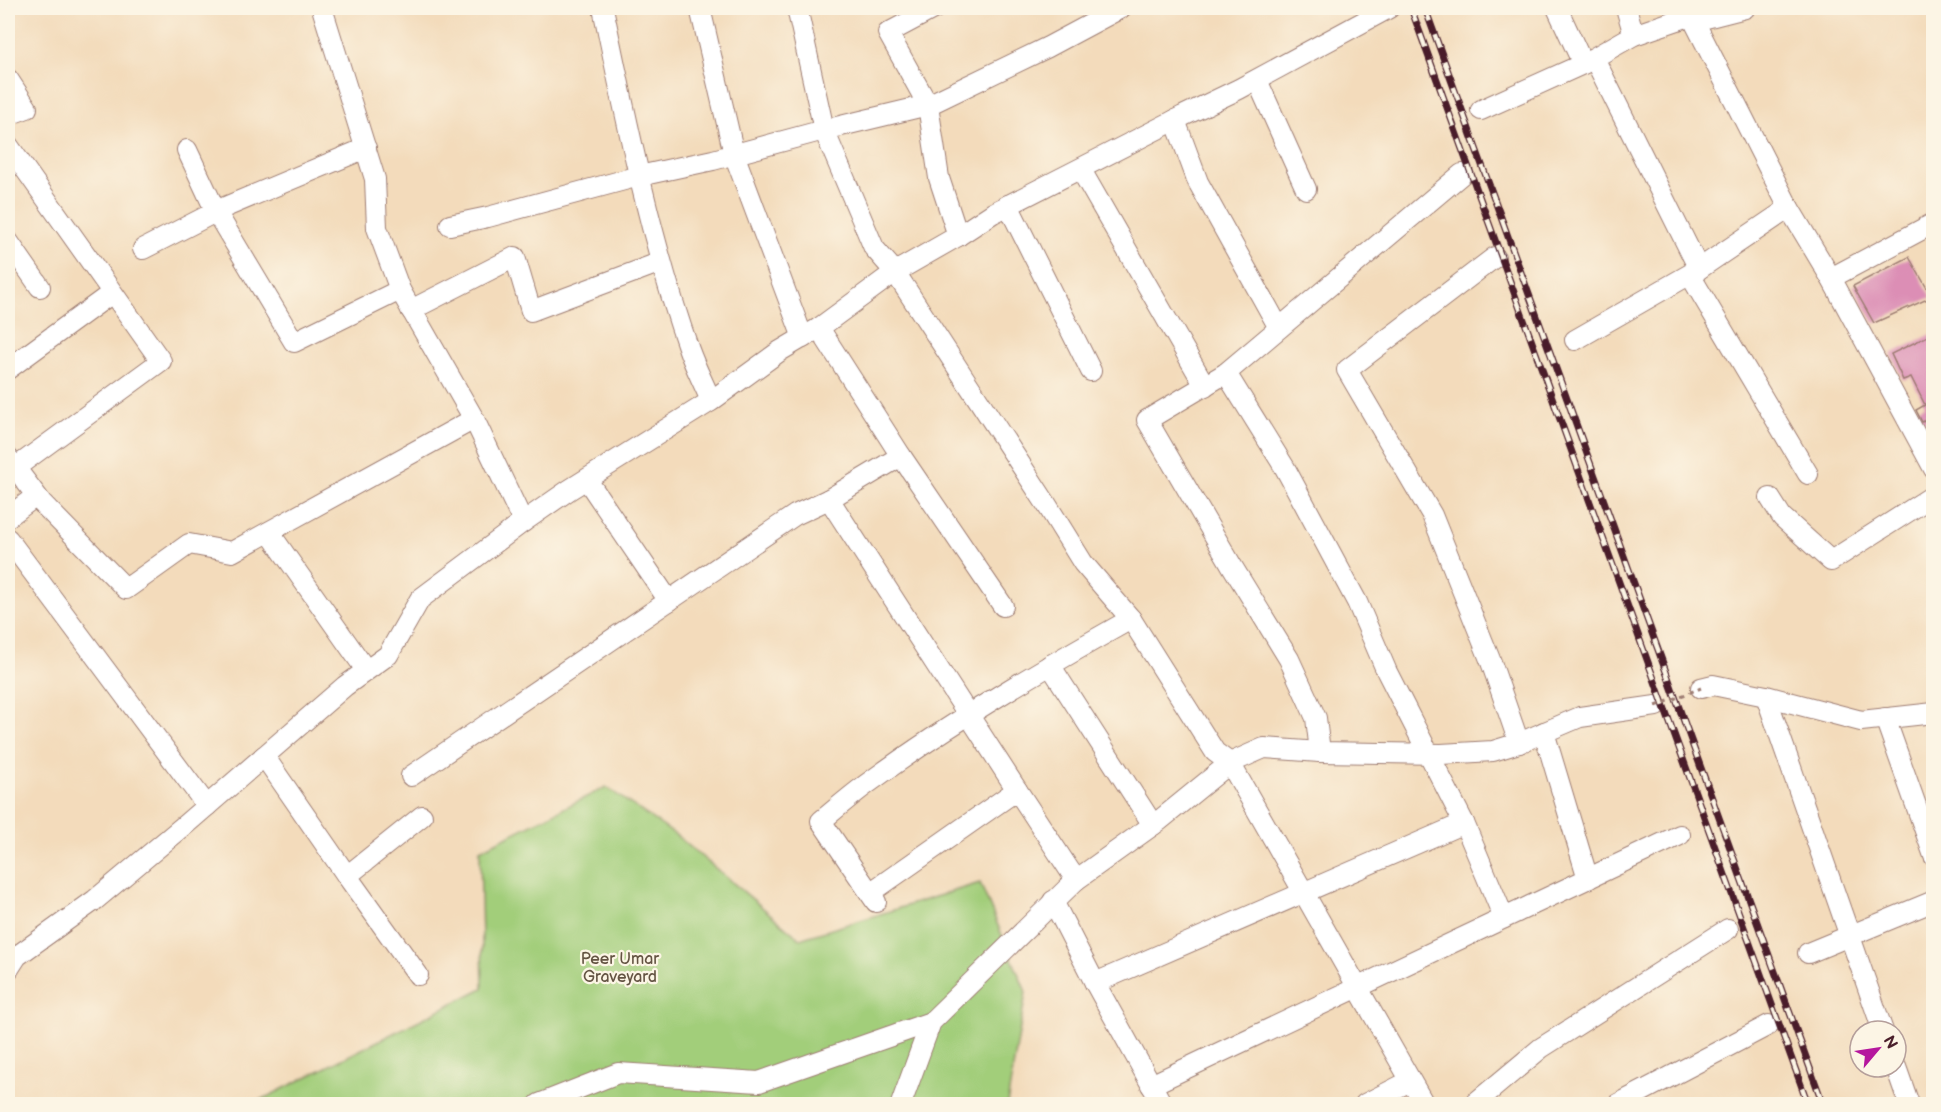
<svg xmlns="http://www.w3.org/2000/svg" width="1941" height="1112" viewBox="0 0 1941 1112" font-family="'Balsamiq Sans',sans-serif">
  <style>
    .green { fill: #a2ce7a; stroke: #767652; stroke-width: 1.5 }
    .building { fill: #dc8eb5 }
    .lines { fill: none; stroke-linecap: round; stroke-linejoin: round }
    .street-casing { stroke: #9e7d73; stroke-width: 22 }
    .street { stroke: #fff; stroke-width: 20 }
    .rail-casing { stroke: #4a1f2b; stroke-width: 7 }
    .rail { stroke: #fcf5e5; stroke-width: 4.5; stroke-dasharray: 14; stroke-linecap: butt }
    .path-bridge { stroke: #9e7d73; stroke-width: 3; stroke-dasharray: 4.5 4.5; stroke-linecap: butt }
    .labels { text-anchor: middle; stroke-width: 4.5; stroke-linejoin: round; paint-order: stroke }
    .park-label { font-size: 16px; fill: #645443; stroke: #fcf5e5 }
  </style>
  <rect width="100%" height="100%" fill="#fcf5e5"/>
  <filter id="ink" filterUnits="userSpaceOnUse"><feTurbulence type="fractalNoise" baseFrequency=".0167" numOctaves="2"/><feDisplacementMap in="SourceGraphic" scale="12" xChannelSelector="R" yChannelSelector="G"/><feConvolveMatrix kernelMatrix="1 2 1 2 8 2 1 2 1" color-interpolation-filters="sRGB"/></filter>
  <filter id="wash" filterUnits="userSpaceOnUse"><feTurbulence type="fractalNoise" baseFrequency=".008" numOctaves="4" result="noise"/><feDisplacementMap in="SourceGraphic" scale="24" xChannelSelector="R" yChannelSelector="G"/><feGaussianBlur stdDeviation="1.35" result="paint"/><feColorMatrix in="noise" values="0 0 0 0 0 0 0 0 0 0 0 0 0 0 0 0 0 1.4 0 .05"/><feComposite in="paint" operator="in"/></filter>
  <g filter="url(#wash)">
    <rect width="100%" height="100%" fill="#f3dbbb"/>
    <!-- green -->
    <polygon class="green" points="606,787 677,836 800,939 980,883 1026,992 1007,1104 253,1104 483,988 480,850"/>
    <g id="blocks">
      <!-- building -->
      <g class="building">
        <polygon points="1909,257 1932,297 1874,323 1853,286"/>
        <polygon points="1934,333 1934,423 1931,418 1922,422 1916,410 1925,405 1911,377 1903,380 1891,354"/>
      </g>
    </g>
  </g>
  <g filter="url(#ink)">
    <use href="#blocks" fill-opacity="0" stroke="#9e7d73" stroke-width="1.5"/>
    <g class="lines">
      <!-- street casing -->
      <g class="street-casing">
        <g id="street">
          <polyline points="322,8 375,179 377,228 400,290 474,419 523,522"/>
          <path d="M 603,8 C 627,123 650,239 689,350 C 695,367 704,384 711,401"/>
          <polyline points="700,8 734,154 803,338"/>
          <polyline points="797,8 824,130 874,248 895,272 1047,505 1083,563 1131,619 1215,752 1230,763 1424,1104"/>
          <polyline points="935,8 888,33 928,105 939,178 958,236"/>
          <polyline points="1557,8 1583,64"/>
          <polyline points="1626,8 1634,35"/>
          <polyline points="1694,21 1789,208 1699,269"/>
          <polyline points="8,79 27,108 8,115"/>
          <polyline points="1257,80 1306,189"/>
          <polyline points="1481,110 1583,64 1634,35 1692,15 1694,21 1745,8"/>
          <polyline points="1175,120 1198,182 1279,328"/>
          <polyline points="8,145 161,361 15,468"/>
          <polyline points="187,150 216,212 294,342 400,290"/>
          <polyline points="1081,170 1205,386"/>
          <polyline points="1462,174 1226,373 1147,420 1232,566 1289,659 1316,718 1320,752 1441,754 1493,751 1519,743 1580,717 1656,706"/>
          <polyline points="1008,205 1091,371"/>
          <polyline points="1789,208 1831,278 1934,469"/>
          <polyline points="450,225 488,217 639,176 713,160 824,130 928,105 1048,47 1121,8"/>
          <polyline points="8,241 40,287"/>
          <polyline points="143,249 223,208 366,148"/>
          <polyline points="1495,257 1347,370 1432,515 1491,662 1519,743"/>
          <polyline points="1690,275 1808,474"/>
          <polyline points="1831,278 1934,223"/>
          <polyline points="411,310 515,257 531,311 661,262"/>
          <polyline points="819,328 901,456 1003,606"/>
          <polyline points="1575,340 1699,269 1594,58"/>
          <polyline points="8,369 112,293"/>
          <polyline points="8,458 42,503 126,589 189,544 232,552 474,419"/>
          <polyline points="587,480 669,601"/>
          <polyline points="1770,498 1782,517 1831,561 1934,495"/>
          <polyline points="829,499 1017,790"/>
          <polyline points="8,517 36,496"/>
          <polyline points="269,532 366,670"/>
          <polyline points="8,539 207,806"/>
          <polyline points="1050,665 1153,825"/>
          <polyline points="1701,688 1713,685 1766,696 1861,721 1934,713"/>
          <polyline points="1766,696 1883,1031"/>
          <polyline points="1885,718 1934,856"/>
          <polyline points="1544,732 1588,879"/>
          <polyline points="264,756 347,876"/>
          <polyline points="411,776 795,515 829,499 901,456"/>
          <polyline points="1464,823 1504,918"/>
          <polyline points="870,893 1017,790 1076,880 1160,820 1230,763 1264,748 1320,752"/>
          <polyline points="1053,901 1095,983 1162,1104"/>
          <path d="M 876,902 L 821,821 C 838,807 854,793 871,781 C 953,721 1042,669 1131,619"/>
          <polyline points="1808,953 1934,901"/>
          <polyline points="8,970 17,956 95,900 186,824 345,686 388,655 420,599 523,522 569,490 711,401 780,351 819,328 895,272 958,236 993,213 1183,116 1239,89 1389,8"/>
          <polyline points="418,975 347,876 422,816"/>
          <polyline points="1095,983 1464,823 1387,672 1357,602 1285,468 1226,373"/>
          <polyline points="1896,1067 1909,1104"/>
          <polyline points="1151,1085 1680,835"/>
          <polyline points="539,1104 618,1073 759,1082 931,1022"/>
          <polyline points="901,1104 931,1022 1076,880"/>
          <polyline points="1365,1104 1410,1081"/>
          <polyline points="1474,1104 1541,1048 1728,929"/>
          <polyline points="1618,1104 1769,1025"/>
        </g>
      </g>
      <!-- street -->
      <use href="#street" class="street"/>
      <!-- rail casing -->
      <g class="rail-casing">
        <g id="rail">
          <polyline points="1411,8 1808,1104"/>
          <polyline points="1425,8 1823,1104"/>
        </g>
      </g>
      <!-- rail -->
      <use href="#rail" class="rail"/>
      <!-- path-bridge -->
      <polyline class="path-bridge" points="1656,706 1701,688"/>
    </g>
  </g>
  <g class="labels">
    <!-- park labels -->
    <g class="park-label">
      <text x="620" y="964">Peer Umar<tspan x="620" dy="18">Graveyard</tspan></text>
    </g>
  </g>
  <!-- margin -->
  <rect width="1941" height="1112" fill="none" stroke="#fcf5e5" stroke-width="30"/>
  <!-- north arrow -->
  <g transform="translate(1878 1049) rotate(61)"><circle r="28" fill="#fcf5e5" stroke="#b59f9b" stroke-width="1.5"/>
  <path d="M0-4.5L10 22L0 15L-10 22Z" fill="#b5179e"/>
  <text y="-9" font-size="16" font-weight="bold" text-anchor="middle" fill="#4a1f2b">N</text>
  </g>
</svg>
